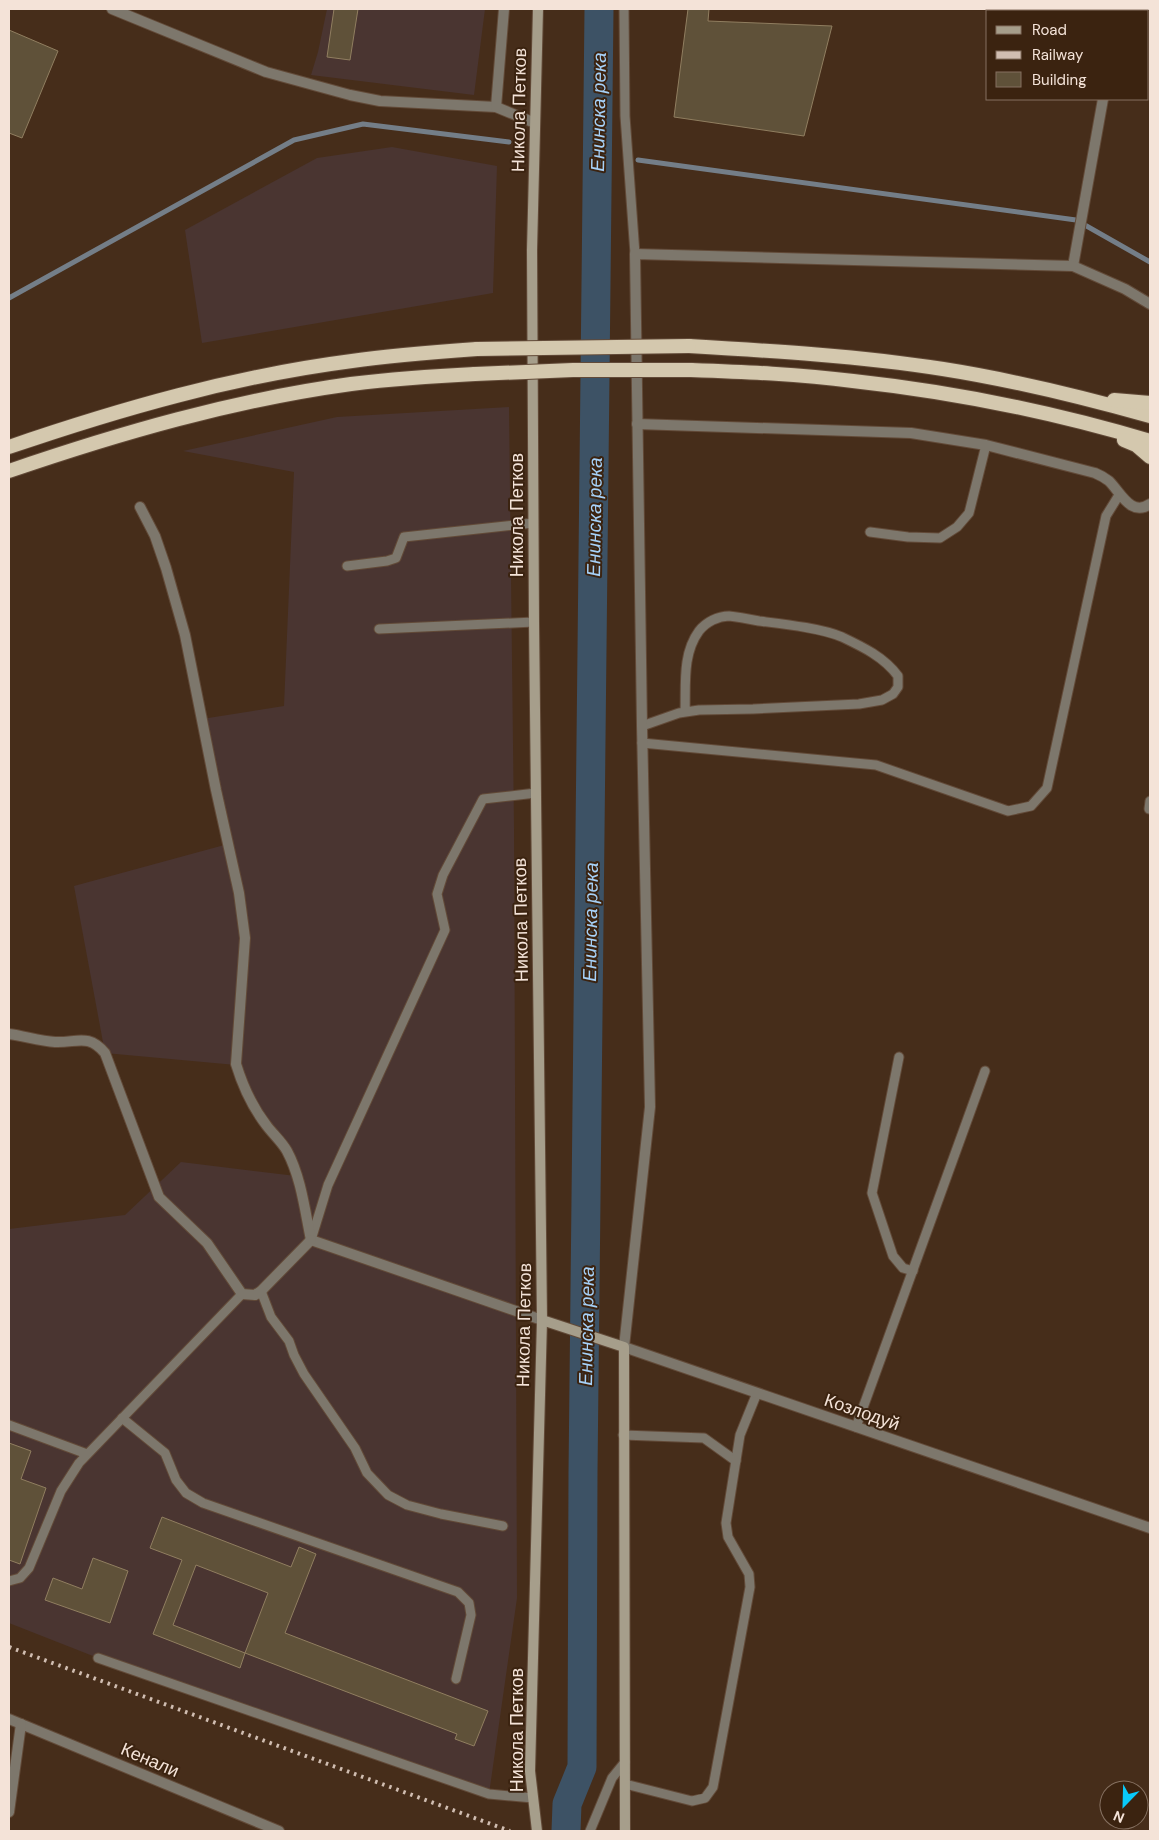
<svg xmlns="http://www.w3.org/2000/svg" width="1159" height="1840" viewBox="0 0 1159 1840" font-family="'DM Sans',sans-serif">
  <style>
    .commercial { fill: #4a3531 }
    .lines { fill: none; stroke-linecap: round; stroke-linejoin: round }
    .stream { stroke: #747e88; stroke-width: 5 }
    .river { stroke: #3d5265; stroke-width: 29 }
    .building { fill: #5f5139; stroke: #907e60; fill-rule: evenodd }
    .service-casing { stroke: #624a38; stroke-width: 11 }
    .minor-casing { stroke: #624a38; stroke-width: 12 }
    .secondary-casing { stroke: #624a38; stroke-width: 12 }
    .trunk-casing { stroke: #624a38; stroke-width: 16 }
    .service { stroke: #7d776c; stroke-width: 9 }
    .minor { stroke: #7d776c; stroke-width: 10 }
    .secondary { stroke: #a69e8b; stroke-width: 10 }
    .trunk { stroke: #d4c8ae; stroke-width: 14 }
    .rail { stroke: #d0bdb1; stroke-width: 4; stroke-dasharray: 2.5 5; stroke-linecap: butt }
    .trunk-bridge-casing { stroke: #624a38; stroke-width: 16; stroke-linecap: butt }
    .trunk-bridge { stroke: #d4c8ae; stroke-width: 14 }
    .labels { text-anchor: middle; stroke-width: 4; stroke-linejoin: round; paint-order: stroke }
    .street-label { font-size: 18px; fill: #f4e3d8; stroke: #3b2310 }
    .water-label { font-size: 19px; font-style: italic; fill: #a6d1f8; stroke: #3b2310 }
  </style>
  <rect width="100%" height="100%" fill="#462d1a"/>
  <!-- commercial -->
  <g class="commercial">
    <polygon points="327,9 485,9 474,95 311,75 318,52"/>
    <polygon points="392,147 497,166 493,293 202,343 185,230 317,158"/>
    <polygon points="509,407 514,828 517,1598 489,1794 98,1658 9,1623 9,1229 125,1215 181,1162 296,1176 266,1125 236,1065 105,1053 74,886 228,844 202,719 284,706 294,472 183,451 337,417"/>
  </g>
  <g class="lines">
    <!-- stream -->
    <g class="stream">
      <polyline points="638,160 1076,220 1150,262"/>
      <polyline points="9,298 294,140 363,124 509,142"/>
    </g>
    <!-- river -->
    <polyline class="river" points="566,1831 567,1804 582,1767 583,1473 599,9"/>
  </g>
  <!-- building -->
  <g class="building">
    <polygon points="334,9 358,9 350,60 327,57"/>
    <polygon points="688,9 709,9 708,21 832,26 804,136 674,117"/>
    <polygon points="9,30 58,51 22,138 9,133"/>
    <polygon points="9,1443 31,1451 21,1479 46,1488 20,1564 9,1560"/>
    <path d="M 162,1517 L 291,1567 L 299,1547 L 316,1554 L 285,1633 L 488,1711 L 474,1746 L 455,1739 L 457,1734 L 245,1653 L 240,1668 L 153,1634 L 182,1560 L 150,1548 ZM 196,1565 L 268,1593 L 245,1653 L 173,1625 Z"/>
    <polygon points="93,1558 128,1571 110,1623 45,1600 53,1578 82,1589"/>
  </g>
  <g class="lines">
    <!-- service casing -->
    <g class="service-casing">
      <g id="service">
        <polyline points="624,9 625,116 635,254"/>
        <polyline points="870,532 908,537 940,538 957,527 969,513 986,445"/>
        <polyline points="347,566 387,561 396,558 404,537 533,523"/>
        <polyline points="379,629 534,622"/>
        <path d="M 642,726 L 679,713 L 699,710 L 753,709 L 859,704 L 882,700 L 893,694 L 898,687 L 898,676 C 884,657 863,647 842,637 C 821,628 783,624 759,621 C 749,619 739,617 729,616 C 718,616 706,622 699,631 C 682,654 686,685 685,712"/>
        <polyline points="642,743 876,765 1008,811 1031,806 1047,788 1106,516 1119,495"/>
        <polyline points="1149,809 1150,801"/>
        <polyline points="899,1057 872,1193 893,1256 903,1268 913,1271"/>
        <polyline points="311,1240 328,1185 445,930 437,894 443,875 483,799 536,793"/>
        <polyline points="261,1291 271,1317 289,1341 294,1355 304,1374 355,1448 367,1473 388,1495 407,1505 441,1514 503,1526"/>
        <polyline points="122,1418 165,1453 176,1480 186,1493 203,1503 458,1592 469,1603 471,1615 456,1679"/>
        <polyline points="9,1425 87,1454"/>
        <polyline points="856,1427 985,1071"/>
        <polyline points="623,1435 704,1438 736,1461"/>
        <polyline points="9,1581 20,1578 29,1568 61,1491 79,1463 242,1294"/>
        <polyline points="98,1658 489,1794 533,1798"/>
        <polyline points="625,1784 692,1801 705,1798 713,1787 750,1587 749,1574 728,1537 726,1523 740,1435 757,1393"/>
        <polyline points="590,1831 612,1778 625,1762"/>
      </g>
    </g>
    <!-- minor casing -->
    <g class="minor-casing">
      <g id="minor">
        <polyline points="112,9 266,72 350,95 380,101 496,107 535,123"/>
        <polyline points="496,107 504,9"/>
        <polyline points="1073,266 1103,99"/>
        <polyline points="1150,304 1125,289 1073,266 635,254 642,726 650,1107 624,1347 1150,1528"/>
        <path d="M 637,424 L 911,433 L 986,445 L 1095,473 C 1100,475 1105,478 1109,481 C 1121,493 1131,517 1150,504"/>
        <path d="M 140,507 L 155,536 L 166,568 L 185,635 L 216,790 L 239,893 L 245,938 L 236,1064 C 243,1087 253,1108 267,1126 C 273,1134 282,1142 287,1151 C 301,1177 305,1211 311,1240 L 542,1320"/>
        <path d="M 9,1034 C 24,1036 40,1041 55,1042 C 77,1043 88,1033 105,1053 L 159,1197 L 207,1243 L 242,1294 L 255,1295 L 261,1291 L 311,1240"/>
        <polyline points="9,1719 279,1831"/>
        <polyline points="9,1812 21,1724"/>
      </g>
    </g>
    <!-- secondary casing -->
    <g class="secondary-casing">
      <g id="secondary">
        <polyline points="542,1320 624,1347 625,1831"/>
        <polyline points="537,1831 530,1771 542,1320 534,622 532,250 538,9"/>
      </g>
    </g>
    <!-- trunk casing -->
    <g class="trunk-casing">
      <g id="trunk">
        <path d="M 689,346 C 774,351 859,356 943,369 C 1013,380 1082,397 1150,416"/>
        <path d="M 691,370 C 745,372 799,374 853,381 C 954,392 1053,412 1150,441"/>
        <polyline points="1114,400 1150,403"/>
        <polyline points="1124,440 1136,445 1150,457"/>
        <path d="M 9,447 C 120,409 235,376 352,361 C 393,355 435,352 477,349"/>
        <path d="M 9,471 C 120,433 234,400 351,384 C 392,379 434,376 475,374"/>
      </g>
    </g>
    <!-- service -->
    <use href="#service" class="service"/>
    <!-- minor -->
    <use href="#minor" class="minor"/>
    <!-- secondary -->
    <use href="#secondary" class="secondary"/>
    <!-- trunk -->
    <use href="#trunk" class="trunk"/>
    <!-- rail -->
    <polyline class="rail" points="9,1647 510,1831"/>
    <!-- trunk-bridge casing -->
    <g class="trunk-bridge-casing">
      <g id="trunk-bridge">
        <polyline points="477,349 689,346"/>
        <polyline points="475,374 573,370 691,370"/>
      </g>
    </g>
    <!-- trunk-bridge -->
    <use href="#trunk-bridge" class="trunk-bridge"/>
  </g>
  <g class="labels">
    <!-- street labels -->
    <g class="street-label">
      <text transform="translate(519 110) rotate(-89)" y="6">Никола Петков</text>
      <text transform="translate(517 515) rotate(-90)" y="6">Никола Петков</text>
      <text transform="translate(521 920) rotate(-91)" y="6">Никола Петков</text>
      <text transform="translate(524 1325) rotate(-89)" y="6">Никола Петков</text>
      <text transform="translate(862 1412) rotate(19)" y="6">Козлодуй</text>
      <text transform="translate(517 1730) rotate(-90)" y="6">Никола Петков</text>
      <text transform="translate(150 1760) rotate(23)" y="6">Кенали</text>
    </g>
    <!-- water labels -->
    <g class="water-label">
      <text transform="translate(598 112) rotate(-89)" y="7">Енинска река</text>
      <text transform="translate(594 517) rotate(-89)" y="7">Енинска река</text>
      <text transform="translate(590 922) rotate(-89)" y="7">Енинска река</text>
      <text transform="translate(586 1326) rotate(-89)" y="7">Енинска река</text>
    </g>
  </g>
  <!-- border -->
  <rect width="1159" height="1840" fill="none" stroke="#f4e3d8" stroke-width="20"/>
  <!-- legend -->
  <rect x="986" y="10" width="162" height="90" fill="#3b2310" stroke="#857060"/>
  <rect x="996" y="26" width="25" height="8" fill="#a69e8b" stroke="#857060"/>
  <text x="1032" y="35" font-size="15" fill="#f4e3d8">Road</text>
  <rect x="996" y="51" width="25" height="8" fill="#d0bdb1" stroke="#857060"/>
  <text x="1032" y="60" font-size="15" fill="#f4e3d8">Railway</text>
  <rect x="996" y="72" width="25" height="15" fill="#5f5139" stroke="#857060"/>
  <text x="1032" y="85" font-size="15" fill="#f4e3d8">Building</text>
  <!-- north arrow -->
  <g transform="translate(1124 1805) rotate(203)"><circle r="24" fill="#3b2310" stroke="#857060"/>
  <path d="M0-4L9 19L0 12L-9 19Z" fill="#09cafa"/>
  <text y="-8" font-size="14" font-weight="bold" text-anchor="middle" fill="#f4e3d8">N</text>
  </g>
</svg>
